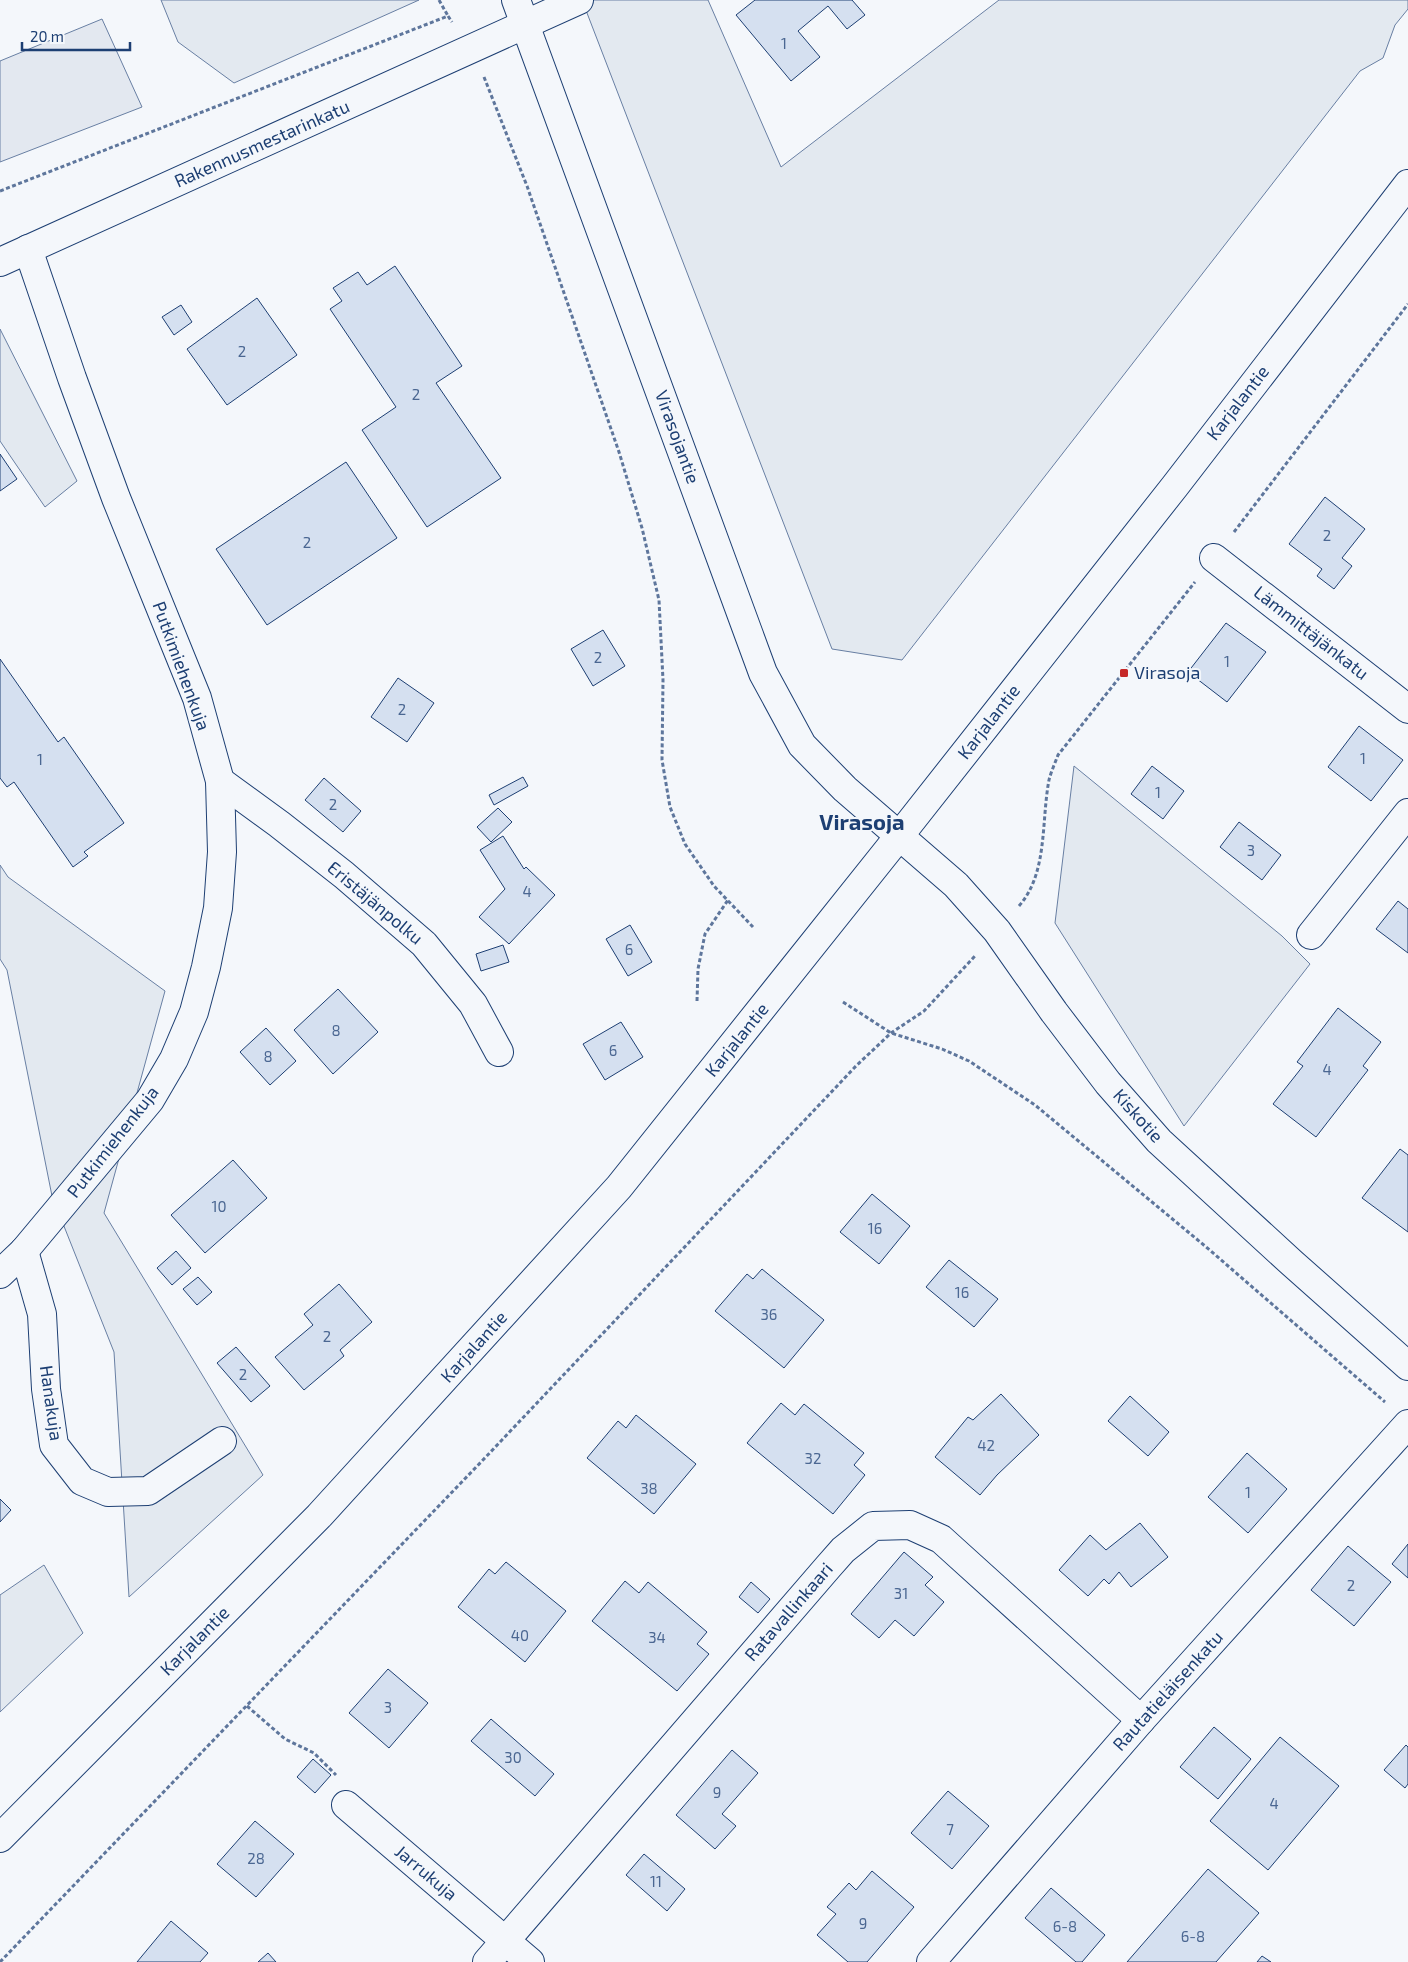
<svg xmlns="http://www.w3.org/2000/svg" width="1408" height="1962" viewBox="0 0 1408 1962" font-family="'Exo 2',sans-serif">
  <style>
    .green { fill: #e3e9f0; stroke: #687fa3 }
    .parking { fill: #e3e8f0; stroke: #687fa3 }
    .building { fill: #d5e0f0; stroke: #1d3f73 }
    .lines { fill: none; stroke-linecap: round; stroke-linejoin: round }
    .minor-casing { stroke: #1d3f73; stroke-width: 30 }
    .major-casing { stroke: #1d3f73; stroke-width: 30 }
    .path { stroke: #5e769c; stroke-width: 3; stroke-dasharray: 4 2.5; stroke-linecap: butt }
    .minor { stroke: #f4f7fb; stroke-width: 28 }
    .major { stroke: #f4f7fb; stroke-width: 28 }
    .poi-dot { fill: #c62828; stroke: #f4f7fb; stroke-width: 2 }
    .labels { text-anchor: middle; stroke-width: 4; stroke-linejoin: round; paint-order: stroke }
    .number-label { font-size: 15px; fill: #4b6792 }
    .street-label { font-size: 18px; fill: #1d3f73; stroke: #f4f7fb }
    .poi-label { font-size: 18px; fill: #1d3f73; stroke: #f4f7fb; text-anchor: start }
    .district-label { font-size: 22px; font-weight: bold; fill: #1d3f73; stroke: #f4f7fb }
  </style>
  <rect width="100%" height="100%" fill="#f4f7fb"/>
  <!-- green -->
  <g class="green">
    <polygon points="161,0 419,0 234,83 178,42"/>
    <polygon points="582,0 708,0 781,167 999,0 1408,0 1408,9 1395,25 1383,58 1360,71 902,660 832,649"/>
    <polygon points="0,329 77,481 45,507 0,441"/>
    <polygon points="1074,766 1282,936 1310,964 1184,1126 1055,923"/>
    <polygon points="0,865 8,877 165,991 104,1213 263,1475 129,1597 114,1352 52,1196 7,970 0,959"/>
    <polygon points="44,1565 83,1633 0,1712 0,1595"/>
  </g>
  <!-- parking -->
  <polygon class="parking" points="102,19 142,107 0,162 0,61"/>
  <!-- building -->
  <g class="building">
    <polygon points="755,0 852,0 865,15 847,29 828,6 798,31 820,57 791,81 736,15"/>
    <polygon points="395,266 462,366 436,383 501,478 427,527 362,430 396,407 330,309 342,301 333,288 358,272 367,285"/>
    <polygon points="257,298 297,355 227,405 187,349"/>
    <polygon points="181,305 192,322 174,335 162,317"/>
    <polygon points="0,454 17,479 0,491"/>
    <polygon points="346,462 397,538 267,625 216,549"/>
    <polygon points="1325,497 1365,529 1342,558 1352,566 1334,589 1317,576 1322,569 1289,544"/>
    <polygon points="1226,623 1266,652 1227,702 1188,672"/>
    <polygon points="603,630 625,666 593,686 571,649"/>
    <polygon points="0,659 58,742 64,737 124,823 84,852 88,856 73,867 14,782 7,787 0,778"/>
    <polygon points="398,678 434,703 407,742 371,717"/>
    <polygon points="1359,726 1403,760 1371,801 1328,767"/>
    <polygon points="1152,766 1184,791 1163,819 1131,794"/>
    <polygon points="523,777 528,786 494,805 489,795"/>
    <polygon points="324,778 361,811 343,832 305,800"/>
    <polygon points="498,808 512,822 491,842 477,827"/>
    <polygon points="1239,822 1281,855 1262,880 1220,847"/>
    <polygon points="503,836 524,869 526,867 555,895 509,944 479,917 505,889 480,850"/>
    <polygon points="1398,901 1408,909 1408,953 1376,929"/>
    <polygon points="630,925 652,962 628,976 606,939"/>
    <polygon points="503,945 509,962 481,971 476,954"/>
    <polygon points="338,989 378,1032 333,1074 294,1030"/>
    <polygon points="1338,1008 1381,1042 1363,1066 1368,1070 1316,1137 1273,1104 1303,1066 1297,1062"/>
    <polygon points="621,1022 643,1057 605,1080 583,1044"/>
    <polygon points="266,1028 296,1061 270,1085 240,1052"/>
    <polygon points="1400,1149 1408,1155 1408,1232 1362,1198"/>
    <polygon points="233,1160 267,1198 205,1253 171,1215"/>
    <polygon points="872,1194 910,1226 879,1264 840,1232"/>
    <polygon points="176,1251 191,1268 172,1285 157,1268"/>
    <polygon points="949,1260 998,1299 974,1327 926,1287"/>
    <polygon points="762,1269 824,1320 784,1368 715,1311 747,1274 753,1279"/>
    <polygon points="198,1277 212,1292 197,1305 183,1289"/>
    <polygon points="339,1284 372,1322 340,1350 344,1356 304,1390 275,1357 313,1325 304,1314"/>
    <polygon points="236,1347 270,1386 251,1402 217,1363"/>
    <polygon points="1001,1394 1039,1435 997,1475 980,1495 935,1457 968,1417 973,1420"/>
    <polygon points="1130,1396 1169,1432 1148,1456 1108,1421"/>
    <polygon points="781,1403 795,1415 804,1404 864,1453 854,1465 865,1475 833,1514 747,1443"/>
    <polygon points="636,1415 696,1464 654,1514 587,1458 618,1421 626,1428"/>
    <polygon points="1247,1453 1287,1489 1248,1533 1208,1497"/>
    <polygon points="0,1499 11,1510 0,1522"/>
    <polygon points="1140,1523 1168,1557 1131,1587 1119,1572 1109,1584 1104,1579 1088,1596 1059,1570 1090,1535 1106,1550"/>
    <polygon points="1408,1544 1408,1578 1392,1564"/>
    <polygon points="1348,1546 1391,1582 1354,1626 1311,1590"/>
    <polygon points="904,1552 933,1577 925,1585 944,1602 914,1636 895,1620 879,1638 851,1614"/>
    <polygon points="506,1562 566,1611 525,1662 458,1607 489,1569 495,1574"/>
    <polygon points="625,1581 639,1593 648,1582 707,1632 697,1644 709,1654 677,1691 592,1621"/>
    <polygon points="751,1582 770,1599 758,1613 739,1597"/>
    <polygon points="388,1669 428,1703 389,1748 349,1713"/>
    <polygon points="491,1719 554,1774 535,1796 471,1741"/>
    <polygon points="1214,1727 1251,1759 1218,1799 1180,1767"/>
    <polygon points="1280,1737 1339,1786 1268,1870 1210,1821"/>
    <polygon points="1406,1745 1408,1747 1408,1784 1405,1788 1384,1770"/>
    <polygon points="732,1750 758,1773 722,1814 736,1826 715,1849 676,1815"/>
    <polygon points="313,1759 331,1775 315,1793 297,1777"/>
    <polygon points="948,1791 989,1826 952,1869 911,1833"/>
    <polygon points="255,1821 294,1854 256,1897 217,1864"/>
    <polygon points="644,1854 685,1889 667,1911 626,1875"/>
    <polygon points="1208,1869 1259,1913 1216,1962 1127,1962"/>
    <polygon points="872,1871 914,1907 867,1962 848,1962 817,1935 836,1914 827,1907 849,1883 856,1890"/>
    <polygon points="1051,1888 1105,1935 1082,1962 1076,1962 1025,1918"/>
    <polygon points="171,1921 208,1953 200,1962 137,1962"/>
    <polygon points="268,1953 276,1962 258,1962"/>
    <polygon points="1262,1956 1271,1962 1257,1962"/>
  </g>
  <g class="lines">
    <!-- minor casing -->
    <g class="minor-casing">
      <g id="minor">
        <polyline points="516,0 763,673 802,745 845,789 956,885 997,931 1054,1012 1108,1083 1159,1141 1292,1263 1408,1366"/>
        <polyline points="0,262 579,0"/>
        <polyline points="1214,558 1408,709"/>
        <polyline points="220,781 279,824 344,875 424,944 473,1004 499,1052"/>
        <polyline points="1311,935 1408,813"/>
        <polyline points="24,1251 42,1314 46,1389 54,1445 82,1481 108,1492 148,1491 222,1441"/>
        <polyline points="0,1274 24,1251 150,1100 174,1059 194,1012 206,967 218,908 222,852 220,781 197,698 116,498 72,378 28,249"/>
        <polyline points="346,1805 530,1962"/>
        <polyline points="487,1962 828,1567 843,1550 873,1526 910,1525 941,1539 1141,1720"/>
        <polyline points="931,1962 1141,1720 1408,1424"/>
      </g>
    </g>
    <!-- major casing -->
    <g class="major-casing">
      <polyline id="major" points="0,1838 319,1516 619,1187 900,835 1175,486 1408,184"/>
    </g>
    <!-- path -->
    <g class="path">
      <polyline points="439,0 448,16"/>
      <polyline points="484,77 527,186 619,452 642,528 659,600 663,680 662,760 670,807 685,844 714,886 753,927"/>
      <polyline points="0,191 448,16 452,22"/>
      <polyline points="1234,532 1408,304"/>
      <path d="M 1019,906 C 1048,873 1041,822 1049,780 C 1051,772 1055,763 1058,755 L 1195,582"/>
      <polyline points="697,1001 698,969 705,934 728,900"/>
      <polyline points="843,1002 891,1033 942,1049 969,1061 1035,1105 1205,1246 1385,1402"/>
      <polyline points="247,1706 285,1739 314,1753 336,1775"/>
      <polyline points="0,1962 482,1461 856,1066 891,1033 924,1011 975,956"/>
    </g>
    <!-- minor -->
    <use href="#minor" class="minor"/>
    <!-- major -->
    <use href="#major" class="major"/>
  </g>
  <!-- markers -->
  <rect class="poi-dot" x="1119" y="668" width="10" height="10" rx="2.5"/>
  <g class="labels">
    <!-- number labels -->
    <g class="number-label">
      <text x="784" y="49">1</text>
      <text x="242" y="357">2</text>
      <text x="416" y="400">2</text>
      <text x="1327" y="541">2</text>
      <text x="307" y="548">2</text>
      <text x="598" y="663">2</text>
      <text x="1227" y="667">1</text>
      <text x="402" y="715">2</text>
      <text x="1363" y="764">1</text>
      <text x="40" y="765">1</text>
      <text x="1158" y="798">1</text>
      <text x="333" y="810">2</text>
      <text x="1251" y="856">3</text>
      <text x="527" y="897">4</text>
      <text x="629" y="955">6</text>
      <text x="336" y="1036">8</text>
      <text x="613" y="1056">6</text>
      <text x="268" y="1062">8</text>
      <text x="1327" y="1075">4</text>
      <text x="219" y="1212">10</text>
      <text x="875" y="1234">16</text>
      <text x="962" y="1298">16</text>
      <text x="769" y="1320">36</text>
      <text x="327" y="1342">2</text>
      <text x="243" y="1380">2</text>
      <text x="986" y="1451">42</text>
      <text x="813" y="1464">32</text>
      <text x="649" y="1494">38</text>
      <text x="1248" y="1498">1</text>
      <text x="1351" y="1591">2</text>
      <text x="901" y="1599">31</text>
      <text x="520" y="1641">40</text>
      <text x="657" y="1643">34</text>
      <text x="388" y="1713">3</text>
      <text x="513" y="1763">30</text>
      <text x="717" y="1798">9</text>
      <text x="1274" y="1809">4</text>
      <text x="950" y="1835">7</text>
      <text x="256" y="1864">28</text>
      <text x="656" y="1887">11</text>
      <text x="863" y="1929">9</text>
      <text x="1065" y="1932">6-8</text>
      <text x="1193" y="1942">6-8</text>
    </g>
    <!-- street labels -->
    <g class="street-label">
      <text transform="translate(262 144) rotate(-24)" y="6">Rakennusmestarinkatu</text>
      <text transform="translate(1238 403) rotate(-52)" y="6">Karjalantie</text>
      <text transform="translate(677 437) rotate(70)" y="6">Virasojantie</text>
      <text transform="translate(1311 633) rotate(38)" y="6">Lämmittäjänkatu</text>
      <text transform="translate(181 666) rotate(70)" y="6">Putkimiehenkuja</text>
      <text transform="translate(989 722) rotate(-52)" y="6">Karjalantie</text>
      <text transform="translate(375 903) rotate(40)" y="6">Eristäjänpolku</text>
      <text transform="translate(737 1040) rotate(-51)" y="6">Karjalantie</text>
      <text transform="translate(1138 1116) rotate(48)" y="6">Kiskotie</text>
      <text transform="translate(113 1142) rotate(-52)" y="6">Putkimiehenkuja</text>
      <text transform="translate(474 1347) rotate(-48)" y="6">Karjalantie</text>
      <text transform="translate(51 1403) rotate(82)" y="6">Hanakuja</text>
      <text transform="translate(789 1612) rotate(-49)" y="6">Ratavallinkaari</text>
      <text transform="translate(195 1641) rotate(-45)" y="6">Karjalantie</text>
      <text transform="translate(1168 1691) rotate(-48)" y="6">Rautatieläisenkatu</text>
      <text transform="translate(426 1873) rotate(40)" y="6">Jarrukuja</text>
    </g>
    <!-- poi labels -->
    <g class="poi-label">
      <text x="1134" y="679">Virasoja</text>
    </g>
    <!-- district labels -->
    <g class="district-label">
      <text x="862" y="830">Virasoja</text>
    </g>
  </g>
  <!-- scale -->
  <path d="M22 42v8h108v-8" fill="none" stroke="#1d3f73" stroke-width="2.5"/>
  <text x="30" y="42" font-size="15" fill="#1d3f73" stroke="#f4f7fb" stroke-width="4" paint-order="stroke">20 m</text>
</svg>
